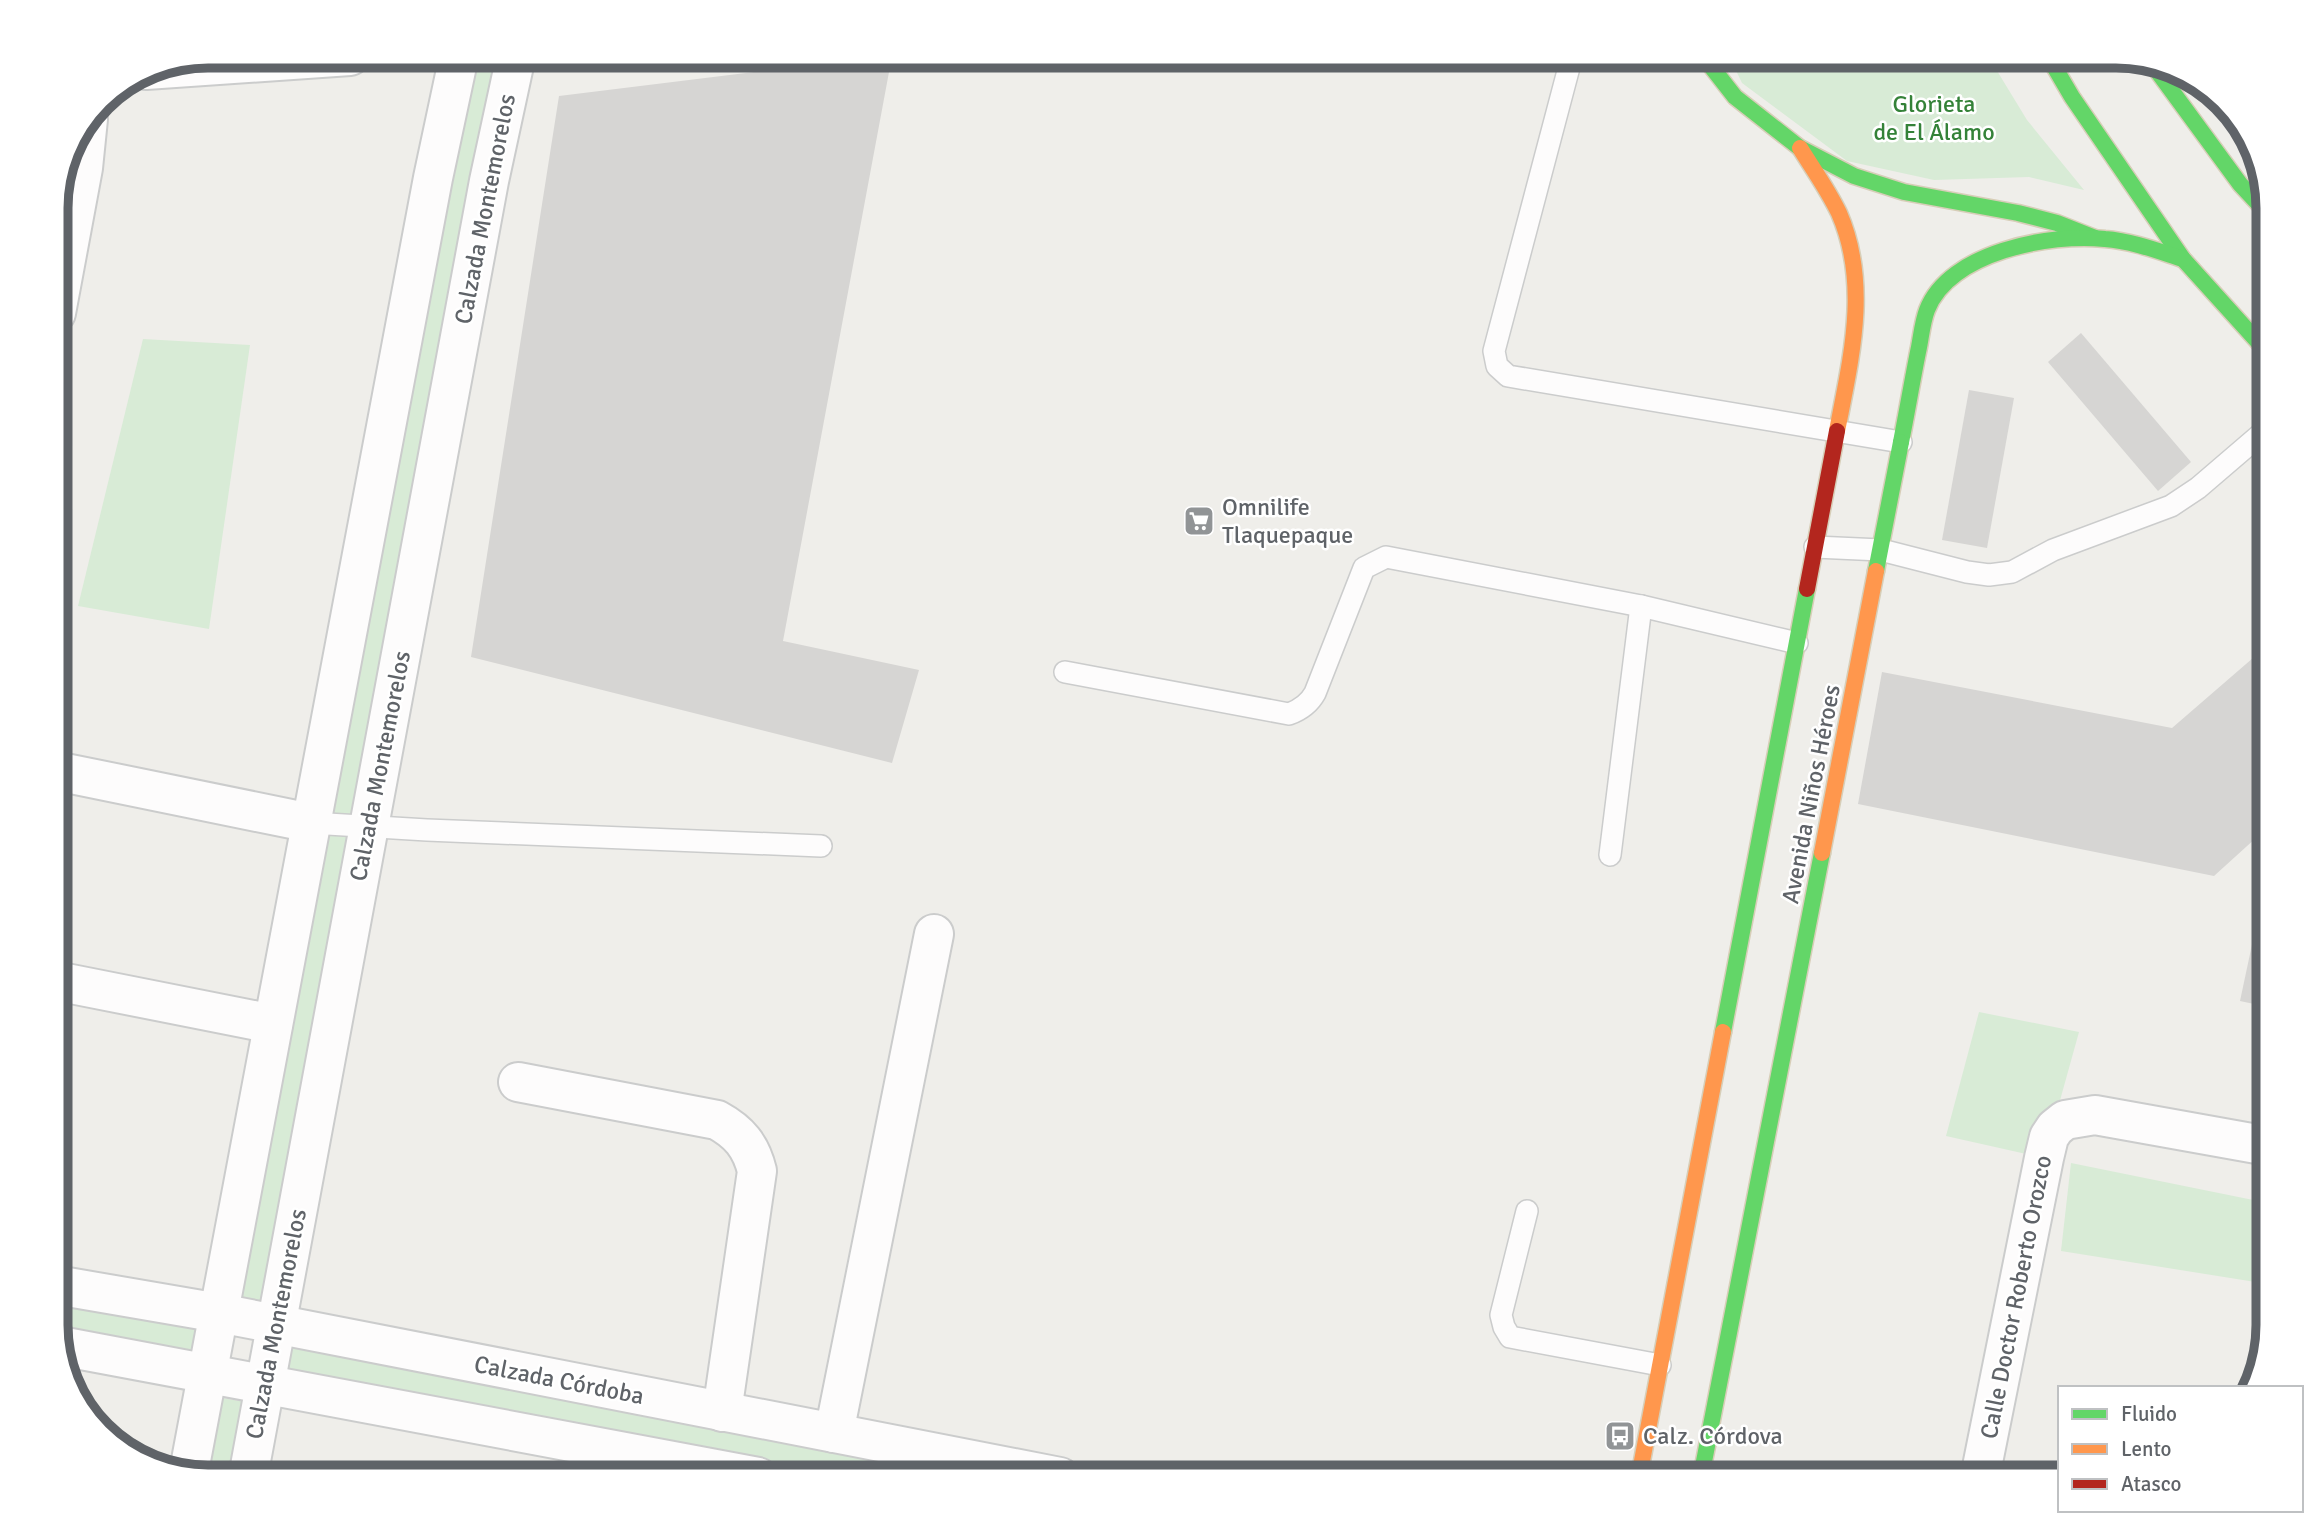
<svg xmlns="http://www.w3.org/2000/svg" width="2324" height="1533" viewBox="0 0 2324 1533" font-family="Signika,sans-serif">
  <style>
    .green { fill: #d8ebd6 }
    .building { fill: #d6d5d3 }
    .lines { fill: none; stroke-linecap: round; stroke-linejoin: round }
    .lane-casing { stroke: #cbcccc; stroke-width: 24 }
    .street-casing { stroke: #cbcccc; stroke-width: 42 }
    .fast-casing { stroke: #d7ceb8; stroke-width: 19 }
    .slow-casing { stroke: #d7ceb8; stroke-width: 19 }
    .jam-casing { stroke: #d7ceb8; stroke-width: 19 }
    .lane { stroke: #fdfcfc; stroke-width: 21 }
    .street { stroke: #fdfcfc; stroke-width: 38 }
    .fast { stroke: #63d668; stroke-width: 16 }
    .slow { stroke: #ff974d; stroke-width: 16 }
    .jam { stroke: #b3261e; stroke-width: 16 }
    .labels { text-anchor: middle; stroke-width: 5; stroke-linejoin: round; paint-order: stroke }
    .park-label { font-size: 24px; fill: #348238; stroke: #fff }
    .street-label { font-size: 24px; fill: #5f6368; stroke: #fff }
    .poi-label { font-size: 24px; fill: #5f6368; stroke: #fff; text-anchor: start }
    .rim { fill: none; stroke: #5f6368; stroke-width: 9 }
  </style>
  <rect width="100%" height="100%" fill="#efeeea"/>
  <!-- green -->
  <g class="green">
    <polygon points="472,56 492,56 514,65 276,1325 1022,1477 757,1477 266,1384 276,1325 219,1313 207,1374 56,1335 56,1286 218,1313"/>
    <polygon points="1729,56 1988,56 2027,120 2084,190 2029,177 1934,180 1847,161 1742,83"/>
    <polygon points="143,339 250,345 209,629 78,606"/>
    <polygon points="1979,1012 2079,1032 2044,1158 1946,1136"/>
    <polygon points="2071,1163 2268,1203 2268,1284 2061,1251"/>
    <polygon points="211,1396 251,1403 237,1477 208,1477 196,1474"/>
  </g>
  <!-- building -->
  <g class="building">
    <polygon points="884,56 892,56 783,641 919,670 892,763 471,657 559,96"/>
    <polygon points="2081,333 2191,462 2158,491 2048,362"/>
    <polygon points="1969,390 2014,398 1987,548 1942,540"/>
    <polygon points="2268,645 2268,827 2214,876 1858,804 1882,672 2172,728"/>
    <polygon points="2264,888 2268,889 2268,1007 2240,1001"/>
  </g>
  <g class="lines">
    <!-- lane casing -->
    <g class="lane-casing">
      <g id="lane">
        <polyline points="1572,56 1494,351 1497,366 1508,376 1901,442"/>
        <polyline points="1815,547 1881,550 1967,572 1989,575 2012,572 2053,550 2171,506 2198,488 2268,428"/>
        <path d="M 1065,672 L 1289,714 C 1300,710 1309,704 1315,693 L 1364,568 L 1386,557 L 1641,606 L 1797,643"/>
        <polyline points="311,823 427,830 821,846"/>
        <polyline points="1610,855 1641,606"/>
        <polyline points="1527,1211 1501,1315 1504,1327 1510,1337 1660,1365"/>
      </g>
    </g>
    <!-- street casing -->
    <g class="street-casing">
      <g id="street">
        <polyline points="146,70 350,56"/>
        <polyline points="56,313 83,168 88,119"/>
        <polyline points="56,771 311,823"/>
        <polyline points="56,981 273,1024"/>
        <path d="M 518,1082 L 717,1120 C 739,1132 751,1146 757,1171 L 722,1412"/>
        <polyline points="56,1285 219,1313 1060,1477"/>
        <polyline points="60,1346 758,1477"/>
        <polyline points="834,1433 934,934"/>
        <polyline points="189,1471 433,178 459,56"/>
        <polyline points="248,1477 489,181 516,56"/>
        <polyline points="1980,1477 2044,1158 2049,1137 2055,1128 2065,1120 2095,1115 2268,1146"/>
      </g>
    </g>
    <!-- fast casing -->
    <g class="fast-casing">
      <g id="fast">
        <polyline points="1703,56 1735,97 1800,148 1854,176 1904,192 2018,213 2057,223 2095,238"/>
        <polyline points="2048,56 2072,97 2183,259 2268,353"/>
        <polyline points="2155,68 2240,184 2268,214"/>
        <path d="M 1901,442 C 1907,412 1912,382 1918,352 C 1921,339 1922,323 1927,310 C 1949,252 2050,233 2105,239 C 2132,241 2158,251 2183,259"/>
        <polyline points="1876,571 1901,442"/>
        <polyline points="1723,1032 1807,589"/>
        <polyline points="1701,1477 1822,853"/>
      </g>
    </g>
    <!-- slow casing -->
    <g class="slow-casing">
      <g id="slow">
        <path d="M 1800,148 C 1813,169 1828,190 1839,213 C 1870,284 1851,358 1837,431"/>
        <polyline points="1822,853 1876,571"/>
        <polyline points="1639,1477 1723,1032"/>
      </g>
    </g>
    <!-- jam casing -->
    <g class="jam-casing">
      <polyline id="jam" points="1807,589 1837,431"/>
    </g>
    <!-- lane -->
    <use href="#lane" class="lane"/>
    <!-- street -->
    <use href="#street" class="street"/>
    <!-- fast -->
    <use href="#fast" class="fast"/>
    <!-- slow -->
    <use href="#slow" class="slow"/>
    <!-- jam -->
    <use href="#jam" class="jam"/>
  </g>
  <!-- icons -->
  <defs>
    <g id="supermarket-square" transform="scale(1.575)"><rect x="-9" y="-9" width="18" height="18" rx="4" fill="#919496" stroke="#fff"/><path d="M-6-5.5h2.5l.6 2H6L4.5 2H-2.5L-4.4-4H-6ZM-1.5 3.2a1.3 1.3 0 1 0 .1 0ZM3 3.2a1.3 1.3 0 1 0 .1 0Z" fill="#fff"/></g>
    <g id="bus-square" transform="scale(1.575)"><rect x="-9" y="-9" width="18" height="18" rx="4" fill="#919496" stroke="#fff"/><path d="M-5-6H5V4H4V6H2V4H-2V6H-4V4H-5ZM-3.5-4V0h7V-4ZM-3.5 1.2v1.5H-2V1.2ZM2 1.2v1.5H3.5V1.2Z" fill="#fff"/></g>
  </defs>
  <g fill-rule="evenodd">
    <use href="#supermarket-square" x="1199" y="521"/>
    <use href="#bus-square" x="1620" y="1436"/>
  </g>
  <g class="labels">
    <!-- park labels -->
    <g class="park-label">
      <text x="1934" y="112">Glorieta<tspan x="1934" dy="28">de El Álamo</tspan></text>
    </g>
    <!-- street labels -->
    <g class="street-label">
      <text transform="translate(485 209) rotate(-79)" y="8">Calzada Montemorelos</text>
      <text transform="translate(380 766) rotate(-79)" y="8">Calzada Montemorelos</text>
      <text transform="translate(1811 794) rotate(-79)" y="8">Avenida Niños Héroes</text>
      <text transform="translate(2016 1297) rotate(-79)" y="8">Calle Doctor Roberto Orozco</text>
      <text transform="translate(276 1324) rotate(-79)" y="8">Calzada Montemorelos</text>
      <text transform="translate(559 1380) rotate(11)" y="8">Calzada Córdoba</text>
    </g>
    <!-- poi labels -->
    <g class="poi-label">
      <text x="1222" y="515">Omnilife<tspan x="1222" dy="28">Tlaquepaque</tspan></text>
      <text x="1643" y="1444">Calz. Córdova</text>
    </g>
  </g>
  <!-- crop -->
  <path d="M0 0H2324V1533H0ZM208 68H2116A140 140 0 0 1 2256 208V1325A140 140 0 0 1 2116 1465H208A140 140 0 0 1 68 1325V208A140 140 0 0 1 208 68Z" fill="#fff" fill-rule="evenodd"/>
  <path class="rim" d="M208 68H2116A140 140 0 0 1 2256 208V1325A140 140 0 0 1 2116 1465H208A140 140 0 0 1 68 1325V208A140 140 0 0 1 208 68Z"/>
  <!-- legend -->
  <rect x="2058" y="1386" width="245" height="126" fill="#ffffff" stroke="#bfc1c3" stroke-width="2"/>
  <rect x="2072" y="1409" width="35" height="10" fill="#63d668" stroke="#bfc1c3" stroke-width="2"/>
  <text x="2121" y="1421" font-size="21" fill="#5f6368">Fluido</text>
  <rect x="2072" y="1444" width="35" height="10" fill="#ff974d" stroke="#bfc1c3" stroke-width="2"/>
  <text x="2121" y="1456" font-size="21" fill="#5f6368">Lento</text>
  <rect x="2072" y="1479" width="35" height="10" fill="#b3261e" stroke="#bfc1c3" stroke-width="2"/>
  <text x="2121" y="1491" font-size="21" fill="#5f6368">Atasco</text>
</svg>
